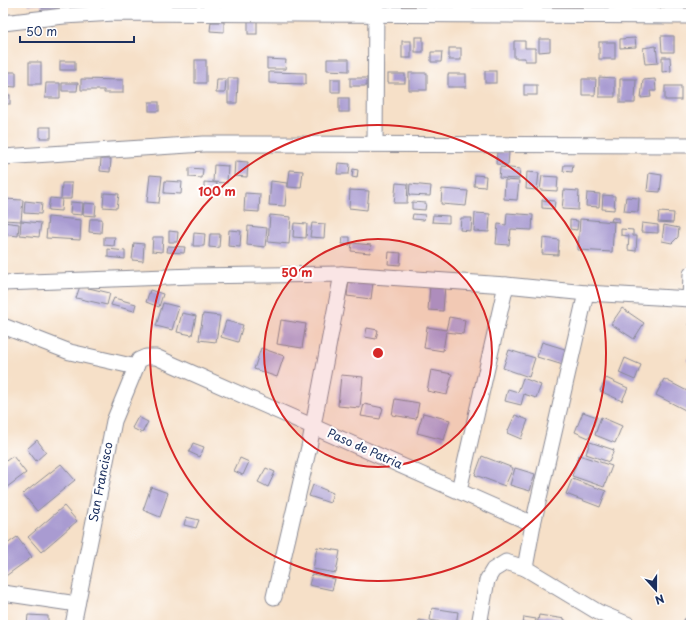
<svg xmlns="http://www.w3.org/2000/svg" width="694" height="628" viewBox="0 0 694 628" font-family="'Playpen Sans',sans-serif">
  <style>
    .building { fill: #a99bd1 }
    .lines { fill: none; stroke-linecap: round; stroke-linejoin: round }
    .minor-casing { stroke: #888893; stroke-width: 17 }
    .minor { stroke: #fff; stroke-width: 15 }
    .ring { fill: none; stroke: #d62828; stroke-width: 2 }
    .labels { text-anchor: middle; stroke-width: 4; stroke-linejoin: round; paint-order: stroke }
    .street-label { font-size: 12px; fill: #1b2f5e; stroke: #fff }
    .centre { fill: #d62828; stroke: #fff; stroke-width: 2 }
    .ring-label { font-size: 12px; text-anchor: middle; font-weight: bold; fill: #d62828; stroke: #fff; stroke-width: 4; stroke-linejoin: round; paint-order: stroke }
  </style>
  <rect width="100%" height="100%" fill="#fff"/>
  <filter id="ink" filterUnits="userSpaceOnUse"><feTurbulence type="fractalNoise" baseFrequency=".025" numOctaves="2"/><feDisplacementMap in="SourceGraphic" scale="8" xChannelSelector="R" yChannelSelector="G"/><feConvolveMatrix kernelMatrix="1 2 1 2 8 2 1 2 1" color-interpolation-filters="sRGB"/></filter>
  <filter id="wash" filterUnits="userSpaceOnUse"><feTurbulence type="fractalNoise" baseFrequency=".012" numOctaves="4" result="noise"/><feDisplacementMap in="SourceGraphic" scale="16" xChannelSelector="R" yChannelSelector="G"/><feGaussianBlur stdDeviation="0.9" result="paint"/><feColorMatrix in="noise" values="0 0 0 0 0 0 0 0 0 0 0 0 0 0 0 0 0 1.4 0 .05"/><feComposite in="paint" operator="in"/></filter>
  <g filter="url(#wash)">
    <rect width="100%" height="100%" fill="#f6e0c8"/>
    <g id="blocks">
      <!-- building -->
      <g class="building">
        <polygon points="28,3 58,3 58,7 42,8 41,4 28,5"/>
        <rect x="248" y="18" width="9" height="16"/>
        <polygon points="211,22 224,22 224,32 210,31"/>
        <polygon points="661,36 674,36 674,52 662,52"/>
        <rect x="415" y="37" width="8" height="15"/>
        <polygon points="635,38 636,47 620,48 620,39"/>
        <polygon points="539,39 550,39 550,51 539,52"/>
        <rect x="402" y="41" width="9" height="17"/>
        <polygon points="514,41 525,41 525,48 535,48 535,61 525,61 525,58 514,58"/>
        <rect x="599" y="42" width="16" height="17"/>
        <polygon points="656,46 658,63 645,64 643,48"/>
        <rect x="449" y="48" width="12" height="12"/>
        <polygon points="431,52 442,52 441,62 431,62"/>
        <polygon points="662,57 670,57 671,71 662,72"/>
        <polygon points="267,59 286,60 285,69 267,69"/>
        <polygon points="327,59 349,59 349,71 327,70"/>
        <rect x="195" y="60" width="11" height="23"/>
        <rect x="60" y="61" width="15" height="9"/>
        <rect x="29" y="62" width="12" height="22"/>
        <rect x="485" y="71" width="11" height="12"/>
        <polygon points="3,72 16,72 16,87 3,86"/>
        <polygon points="269,72 306,73 306,84 269,83"/>
        <rect x="409" y="73" width="18" height="17"/>
        <rect x="388" y="74" width="17" height="9"/>
        <rect x="448" y="74" width="18" height="13"/>
        <polygon points="599,77 615,78 615,97 599,97"/>
        <polygon points="228,78 238,78 237,103 228,103"/>
        <rect x="350" y="78" width="17" height="8"/>
        <polygon points="81,79 123,80 123,93 104,93 104,90 81,90"/>
        <polygon points="217,79 226,79 225,93 216,93"/>
        <rect x="331" y="79" width="9" height="13"/>
        <polygon points="582,79 596,79 595,95 582,95"/>
        <polygon points="620,79 636,79 635,103 620,103"/>
        <polygon points="655,79 656,91 650,91 651,97 641,98 643,80"/>
        <polygon points="46,83 60,83 60,98 45,98"/>
        <polygon points="62,83 78,83 77,91 62,91"/>
        <rect x="524" y="85" width="13" height="10"/>
        <rect x="665" y="86" width="16" height="14"/>
        <rect x="3" y="95" width="7" height="9"/>
        <rect x="339" y="98" width="10" height="14"/>
        <rect x="149" y="102" width="10" height="9"/>
        <rect x="40" y="127" width="11" height="11"/>
        <polygon points="497,152 509,152 508,165 496,164"/>
        <polygon points="101,159 111,159 110,172 100,171"/>
        <polygon points="235,161 248,162 247,177 234,176"/>
        <polygon points="338,163 350,164 349,174 337,174"/>
        <polygon points="214,165 228,166 227,183 213,182"/>
        <polygon points="564,165 573,165 572,172 563,171"/>
        <polygon points="500,167 520,169 519,179 499,178"/>
        <polygon points="189,168 203,169 202,178 189,177"/>
        <polygon points="353,169 358,170 357,178 352,177"/>
        <polygon points="290,170 303,171 301,188 288,187"/>
        <polygon points="527,172 539,173 537,190 526,189"/>
        <polygon points="649,173 662,175 660,192 647,191"/>
        <polygon points="150,175 162,176 159,203 147,202"/>
        <polygon points="475,175 486,176 485,187 474,186"/>
        <polygon points="542,176 558,177 557,191 540,190"/>
        <polygon points="505,180 519,181 517,200 504,199"/>
        <polygon points="165,181 182,182 181,194 164,193"/>
        <polygon points="271,181 287,183 285,206 269,205"/>
        <polygon points="204,182 217,183 216,194 204,193"/>
        <polygon points="62,183 72,183 71,199 62,199 61,211 48,210 50,198 61,199"/>
        <polygon points="396,183 408,184 407,203 394,203"/>
        <polygon points="410,184 431,186 430,196 409,195"/>
        <polygon points="442,189 468,191 466,206 441,204"/>
        <polygon points="350,190 369,191 367,210 349,208"/>
        <polygon points="564,190 579,191 578,210 562,209"/>
        <polygon points="104,193 119,194 117,208 103,207"/>
        <polygon points="245,193 260,194 259,212 244,211"/>
        <polygon points="587,193 600,194 599,207 586,206"/>
        <polygon points="603,195 615,196 614,210 602,209"/>
        <polygon points="626,197 639,198 638,212 624,211"/>
        <polygon points="3,199 23,200 21,221 3,220"/>
        <polygon points="542,200 555,201 554,209 542,208"/>
        <polygon points="25,201 42,203 41,214 24,213"/>
        <polygon points="71,202 83,203 82,215 70,214"/>
        <polygon points="412,202 426,203 425,210 412,209"/>
        <polygon points="84,203 96,204 95,216 83,215"/>
        <polygon points="659,212 674,213 673,223 658,222"/>
        <polygon points="475,213 490,214 489,232 474,231"/>
        <polygon points="507,213 533,215 532,230 511,229 509,245 496,244 498,224 506,225"/>
        <polygon points="413,214 425,215 424,220 412,219"/>
        <polygon points="270,215 291,217 289,244 268,242"/>
        <polygon points="433,215 449,216 449,223 432,222"/>
        <polygon points="48,217 81,220 80,240 46,238"/>
        <polygon points="461,218 472,218 471,231 460,230"/>
        <polygon points="612,218 619,218 619,222 611,221"/>
        <polygon points="90,219 102,219 101,233 89,232"/>
        <polygon points="580,219 614,222 612,252 578,250"/>
        <polygon points="570,220 578,221 577,230 570,229"/>
        <polygon points="21,221 41,223 39,237 20,235"/>
        <polygon points="3,222 19,224 18,236 3,234"/>
        <polygon points="294,223 307,224 306,238 293,237"/>
        <polygon points="312,223 325,224 324,238 310,237"/>
        <polygon points="642,223 658,225 658,233 641,232"/>
        <polygon points="664,225 679,228 678,237 672,243 662,241"/>
        <polygon points="248,226 267,228 265,247 247,245"/>
        <polygon points="621,229 633,230 633,236 637,236 636,251 628,250 629,236 621,235"/>
        <polygon points="229,230 241,231 240,247 228,246"/>
        <polygon points="169,231 178,232 177,242 169,242"/>
        <polygon points="194,233 205,234 204,246 193,246"/>
        <polygon points="210,234 220,234 219,248 209,247"/>
        <polygon points="104,237 115,237 114,246 104,245"/>
        <polygon points="153,237 163,237 162,252 152,251"/>
        <polygon points="343,237 350,237 350,245 342,244"/>
        <polygon points="543,238 559,240 558,255 542,254"/>
        <polygon points="134,243 144,244 143,261 132,260"/>
        <polygon points="352,243 371,245 370,253 351,251"/>
        <polygon points="168,246 185,247 184,253 167,252"/>
        <polygon points="108,249 125,251 125,259 108,257"/>
        <polygon points="389,252 401,253 400,265 388,264"/>
        <polygon points="349,280 373,283 371,299 347,296"/>
        <polygon points="430,285 445,286 443,311 428,310"/>
        <polygon points="80,286 110,293 107,305 76,298"/>
        <polygon points="150,290 163,294 159,307 146,302"/>
        <polygon points="114,298 136,304 134,311 111,305"/>
        <polygon points="163,303 179,307 172,330 156,326"/>
        <polygon points="690,306 691,306 691,325 689,325"/>
        <polygon points="622,308 644,323 634,339 611,324"/>
        <polygon points="182,313 196,316 192,335 177,332"/>
        <polygon points="203,314 220,316 216,342 199,340"/>
        <polygon points="449,317 465,320 463,334 446,332 443,351 424,348 427,327 446,330"/>
        <polygon points="281,320 306,324 302,348 277,344"/>
        <polygon points="226,321 243,325 238,342 221,337"/>
        <polygon points="367,328 378,330 376,339 365,337"/>
        <polygon points="542,342 568,350 563,365 537,357"/>
        <polygon points="261,348 284,356 277,377 254,369"/>
        <polygon points="509,350 535,358 529,377 503,368"/>
        <polygon points="691,351 691,363 687,361"/>
        <polygon points="625,358 641,365 635,380 619,373"/>
        <polygon points="431,370 452,374 447,395 427,391"/>
        <polygon points="341,375 363,377 360,408 338,406"/>
        <polygon points="523,378 541,385 536,398 524,394 521,405 505,401 508,389 518,392"/>
        <polygon points="606,378 628,388 622,401 600,391"/>
        <polygon points="664,379 691,393 691,413 656,395"/>
        <polygon points="395,399 419,403 416,419 392,415"/>
        <polygon points="364,404 383,408 380,419 361,416"/>
        <polygon points="583,412 597,417 589,438 575,432"/>
        <polygon points="423,413 450,420 444,440 417,433"/>
        <polygon points="515,415 528,420 521,439 507,433"/>
        <polygon points="138,417 148,422 142,433 132,428"/>
        <polygon points="601,417 622,426 615,443 595,435"/>
        <polygon points="37,440 46,452 36,461 27,449"/>
        <polygon points="590,442 614,450 609,462 586,454"/>
        <polygon points="193,443 204,447 200,457 189,452"/>
        <polygon points="579,455 612,466 604,487 572,476"/>
        <polygon points="13,456 26,473 3,490 3,463"/>
        <polygon points="482,456 513,468 505,486 475,475"/>
        <polygon points="240,458 249,462 243,475 234,471"/>
        <polygon points="61,464 75,480 37,511 23,494"/>
        <polygon points="266,468 275,472 268,487 258,482"/>
        <polygon points="515,468 535,474 530,491 510,485"/>
        <polygon points="572,479 606,491 600,507 566,494"/>
        <polygon points="313,485 333,493 330,503 309,496"/>
        <polygon points="151,487 168,493 160,517 143,510"/>
        <polygon points="64,506 77,521 41,552 28,537"/>
        <polygon points="186,517 199,520 196,528 184,525"/>
        <polygon points="17,537 32,557 3,578 3,547"/>
        <polygon points="317,547 340,551 336,573 313,569"/>
        <polygon points="312,574 335,579 332,590 309,585"/>
        <polygon points="432,608 458,612 456,625 430,620"/>
        <polygon points="28,615 48,616 48,625 27,625"/>
        <polygon points="539,615 565,619 564,625 537,625"/>
        <polygon points="524,617 536,619 535,625 523,625"/>
        <polygon points="419,620 438,624 438,625 418,625"/>
      </g>
    </g>
  </g>
  <g filter="url(#ink)">
    <use href="#blocks" fill-opacity="0" stroke="#888893" stroke-width="1"/>
    <g class="lines">
      <!-- minor casing -->
      <g class="minor-casing">
        <g id="minor">
          <polyline points="3,23 64,16 115,13 691,16"/>
          <polyline points="375,143 376,3"/>
          <polyline points="3,157 204,144 691,145"/>
          <polyline points="3,283 194,276 342,274 506,285 586,293 691,299"/>
          <polyline points="690,299 691,274"/>
          <polyline points="3,326 70,352 136,367"/>
          <polyline points="459,490 506,285"/>
          <polyline points="533,524 586,293"/>
          <polyline points="3,593 77,604"/>
          <polyline points="274,597 309,447 342,274"/>
          <polyline points="73,625 114,421 139,360 146,357 156,357 533,524 525,568 598,612 629,625"/>
          <polyline points="479,625 487,580 493,570 506,562 525,568"/>
          <polyline points="690,625 691,624"/>
        </g>
      </g>
      <!-- minor -->
      <use href="#minor" class="minor"/>
    </g>
  </g>
  <!-- distance rings -->
  <circle cx="378" cy="353" r="114" fill="#d62828" fill-opacity=".12"/>
  <g class="ring">
    <circle cx="378" cy="353" r="114"/>
    <circle cx="378" cy="353" r="228"/>
  </g>
  <g class="labels">
    <!-- street labels -->
    <g class="street-label">
      <text transform="translate(365 449) rotate(24)" y="4">Paso de Patria</text>
      <text transform="translate(101 482) rotate(-79)" y="4">San Francisco</text>
    </g>
  </g>
  <circle cx="378" cy="353" r="6" class="centre"/>
  <g class="ring-label">
    <text x="217" y="196">100 m</text>
    <text x="297" y="277">50 m</text>
  </g>
  <!-- margin -->
  <rect width="694" height="628" fill="none" stroke="#fff" stroke-width="16"/>
  <!-- north arrow -->
  <g transform="translate(656 590) rotate(159)" stroke="#ffffff" stroke-width="3" paint-order="stroke">
  <path d="M0-3L7 15L0 10L-7 15Z" fill="#1b2f5e"/>
  <text y="-6" font-size="11" font-weight="bold" text-anchor="middle" fill="#1b2f5e">N</text>
  </g>
  <!-- scale -->
  <path d="M20 36v6h114v-6" fill="none" stroke="#1b2f5e" stroke-width="2"/>
  <text x="26" y="36" font-size="12" fill="#1b2f5e" stroke="#ffffff" stroke-width="3" paint-order="stroke">50 m</text>
</svg>
